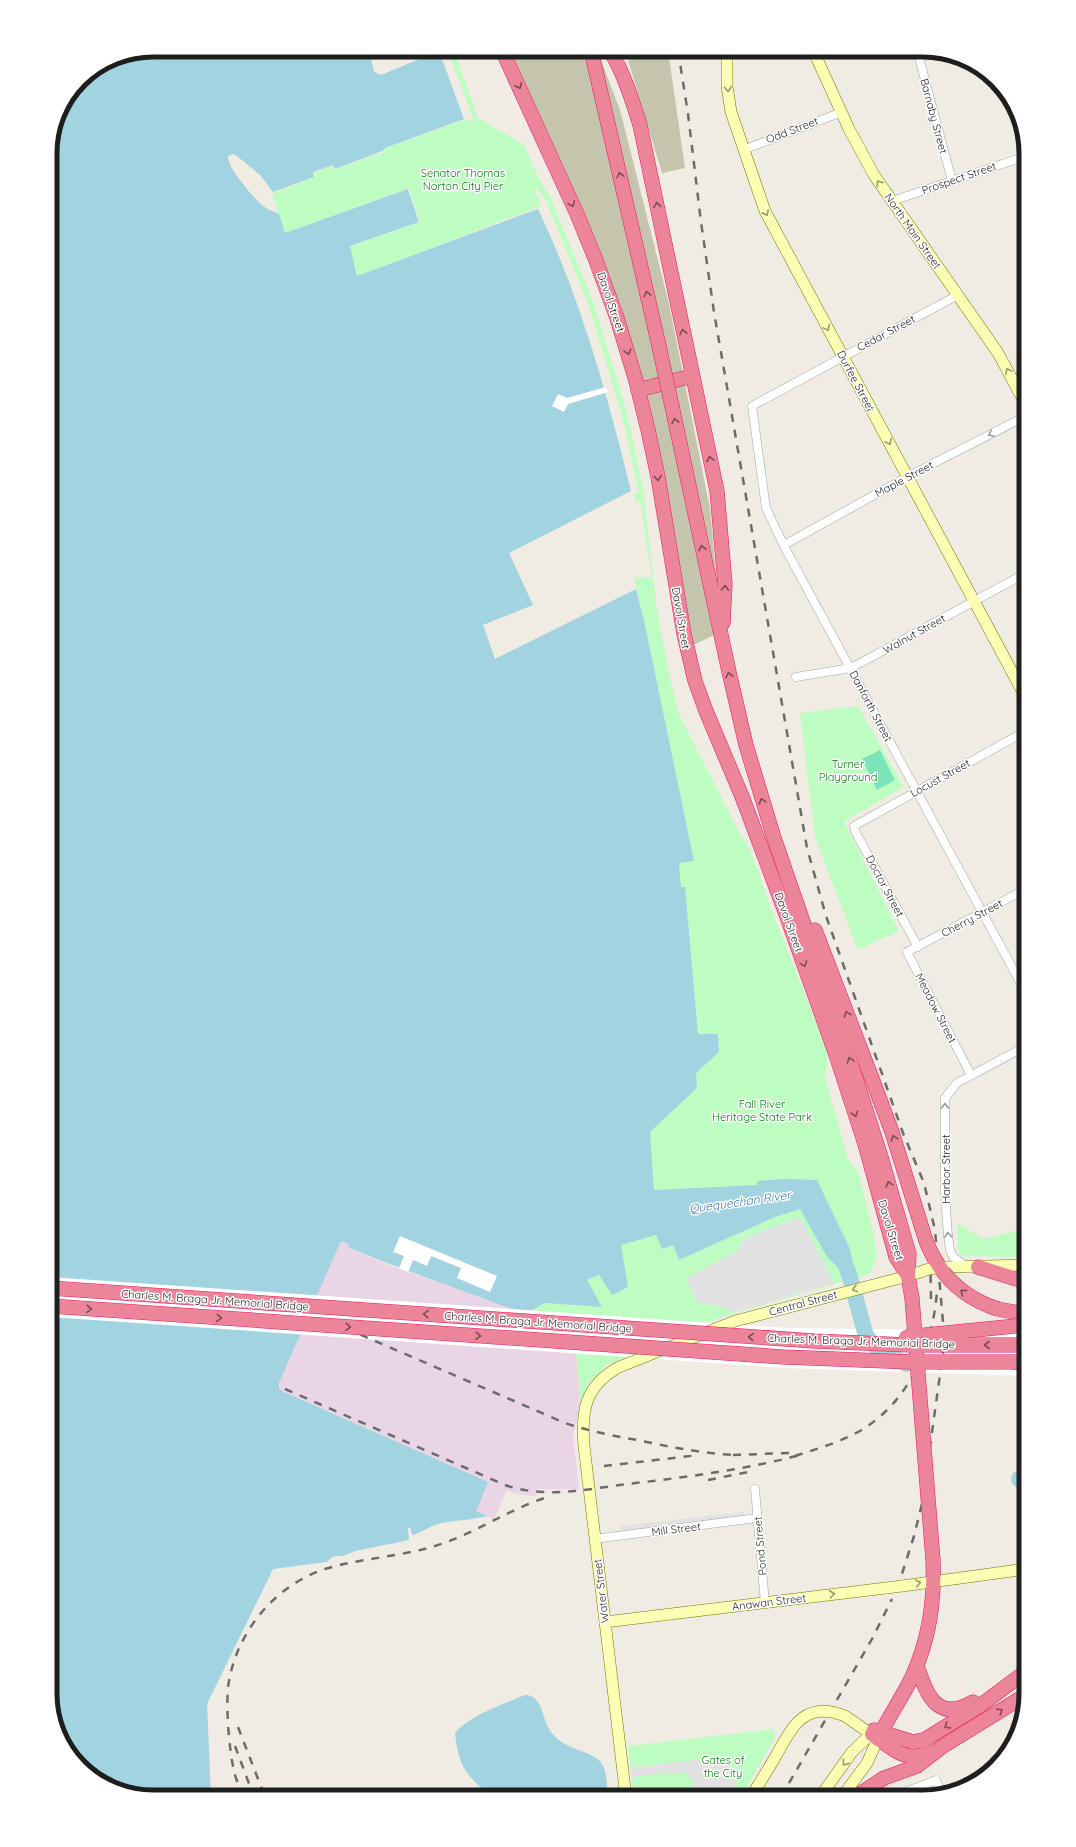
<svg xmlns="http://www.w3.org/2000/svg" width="1076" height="1847" viewBox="0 0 1076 1847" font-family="Quicksand,sans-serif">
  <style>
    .industrial { fill: #e9d5e6 }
    .construction { fill: #c5c5ae }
    .park { fill: #bdfdc1 }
    .pitch { fill: #7ce4bb }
    .parking { fill: #e2e2e2 }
    .water { fill: #a1d3e1 }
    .pier { fill: #fff }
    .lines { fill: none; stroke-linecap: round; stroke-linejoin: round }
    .river { stroke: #a1d3e1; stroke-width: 16 }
    .street-casing { stroke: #a5a5a5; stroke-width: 9 }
    .secondary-casing { stroke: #6f7a00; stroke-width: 12 }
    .highway-casing { stroke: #e61861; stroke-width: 15 }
    .street { stroke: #fff; stroke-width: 8 }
    .secondary { stroke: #fbfeb3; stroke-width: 11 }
    .highway { stroke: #ed859a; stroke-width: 14 }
    .rail { stroke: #6c6c6c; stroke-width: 2.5; stroke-dasharray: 8 8; stroke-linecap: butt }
    .secondary-bridge-casing { stroke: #6f7a00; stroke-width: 12; stroke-linecap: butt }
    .highway-bridge-casing { stroke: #e61861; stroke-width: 15; stroke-linecap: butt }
    .secondary-bridge { stroke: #fbfeb3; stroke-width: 11 }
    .highway-bridge { stroke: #ed859a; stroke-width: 14 }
    .oneway { stroke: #7b4c56 }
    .oneway2 { stroke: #989970 }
    .oneway3 { stroke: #9a9a9a }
    .labels { text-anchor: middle; stroke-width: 3; stroke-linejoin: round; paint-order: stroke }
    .street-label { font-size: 11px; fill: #1e1e1e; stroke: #fff }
    .park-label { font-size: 11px; fill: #04840d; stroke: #fff }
    .water-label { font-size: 12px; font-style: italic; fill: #4179ac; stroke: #fff }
    .rim { fill: none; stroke: #1e1e1e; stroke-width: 5 }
  </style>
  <rect width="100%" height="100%" fill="#f0ebe3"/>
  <!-- industrial -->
  <polygon class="industrial" points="341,1241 349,1244 348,1247 388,1265 468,1292 525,1314 576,1354 581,1404 573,1435 579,1489 537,1489 536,1496 516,1494 507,1490 494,1519 475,1511 488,1482 281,1390 279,1383"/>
  <!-- construction -->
  <g class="construction">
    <polygon points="507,50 597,50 620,110 669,304 710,509 722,641 718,633 685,649 665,513 599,252"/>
    <polygon points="625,50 668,50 685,168 662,173"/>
  </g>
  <!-- park -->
  <g class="park">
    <polygon points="448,50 454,50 478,118 524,145 537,175 551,199 594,304 628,417 644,494 657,611 671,682 678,712 740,834 749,847 769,903 825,1046 828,1057 825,1078 848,1159 858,1171 868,1209 877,1255 870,1274 724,1316 607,1365 587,1384 581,1404 576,1354 525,1314 545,1303 601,1307 587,1280 599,1275 620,1245 656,1235 673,1245 679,1260 775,1217 800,1208 827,1257 845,1275 817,1180 757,1182 757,1185 654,1190 650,1132 697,1088 696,1073 719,1052 718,1034 698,1034 685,887 681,887 679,863 694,861 644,620 634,577 652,578 640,501 636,503 634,494 639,494 623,419 589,306 546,201 535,184 537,188 535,191 541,206 358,276 350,247 420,222 409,188 285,233 272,194 315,177 314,173 332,166 334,170 386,151 386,148 467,119 477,124 474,121"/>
    <polygon points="858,706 904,787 844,821 899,931 858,950 815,837 800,713"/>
    <polygon points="958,1223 983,1239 1020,1230 1026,1235 1026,1257 961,1256 958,1249"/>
    <polygon points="774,1729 775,1738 741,1797 634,1797 628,1746"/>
  </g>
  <!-- pitch -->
  <polygon class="pitch" points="880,750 895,780 877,790 862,759"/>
  <!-- parking -->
  <g class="parking">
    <polygon points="800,1217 835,1283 735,1312 710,1304 698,1304 686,1278 737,1251 744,1238"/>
    <polygon points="744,1512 744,1517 621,1531 621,1526"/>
    <polygon points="709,1758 724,1761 733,1772 736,1785 731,1797 690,1797 694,1791 694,1785 689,1775 684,1772 637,1776 632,1780 630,1764 636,1767"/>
  </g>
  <!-- water -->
  <g class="water">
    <path d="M 153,50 L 369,50 L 374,72 L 381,75 L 439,51 L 464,119 L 385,148 L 385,150 L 335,169 L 333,165 L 313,172 L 314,177 L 273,192 L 261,176 L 237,156 L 233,154 L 228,156 C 227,167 253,197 262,205 C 267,209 272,211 279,214 L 285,233 L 408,189 L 419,222 L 350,246 L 357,276 L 538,209 C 581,299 607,394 631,491 L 509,553 L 533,605 L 483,625 L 495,659 L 636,589 L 644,620 L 694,861 L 679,863 L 681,887 L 685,887 L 698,1034 L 718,1034 L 719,1052 L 696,1073 L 697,1088 L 650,1132 L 654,1190 L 757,1185 L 757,1181 L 784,1179 L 817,1180 L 850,1249 L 855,1277 L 846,1280 L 845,1275 L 827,1257 L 800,1209 L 775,1217 L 679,1260 L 673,1245 L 662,1249 L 656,1235 L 621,1245 L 628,1287 L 612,1295 L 599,1275 L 587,1280 L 602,1307 L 545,1303 L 525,1314 C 466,1291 406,1272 348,1247 L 349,1244 L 341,1241 L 279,1383 L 279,1388 L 282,1391 L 488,1482 L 476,1511 L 488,1516 C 472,1520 457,1520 441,1523 C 430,1526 422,1533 412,1535 L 410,1527 L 408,1528 L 409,1540 L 355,1551 L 343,1556 L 336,1556 L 331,1558 L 327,1562 L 273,1569 L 207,1704 L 211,1797 L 147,1797 L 96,1779 L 61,1739 L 50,1694 L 50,147 L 58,114 L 80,80 L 114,58 Z"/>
    <path d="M 525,1695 C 541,1695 542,1714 548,1727 C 559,1751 593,1749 602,1764 C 607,1772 607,1787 608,1797 L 491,1797 C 466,1774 459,1768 455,1733 C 467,1717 505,1703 525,1695 Z"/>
  </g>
  <!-- pier -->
  <g class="pier">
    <polygon points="606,387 608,392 568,404 564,412 552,406 558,394 567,398"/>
    <polygon points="400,1236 497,1276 490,1292 457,1278 461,1268 431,1256 427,1266 413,1260 408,1272 399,1268 404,1256 393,1252"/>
    <polygon points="50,1277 787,1328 1026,1331 1020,1333 1026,1333 1026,1376 784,1368 50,1317"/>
  </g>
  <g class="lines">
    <!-- river -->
    <g class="river">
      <polyline points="843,1259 849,1274 866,1336 876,1347 906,1364"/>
      <polyline points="1019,1479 1026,1486"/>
    </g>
    <!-- street casing -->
    <g class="street-casing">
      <g id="street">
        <polyline points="917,50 952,181"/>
        <polyline points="743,150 842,112"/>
        <polyline points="892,201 1026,156"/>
        <polyline points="958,295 752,406 766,508 785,548 1026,993"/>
        <polyline points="784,545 907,477 1026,416"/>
        <polyline points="796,677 851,668 1026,573"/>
        <polyline points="918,947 855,831 854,826 1026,731"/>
        <polyline points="971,1075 907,952 1026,889"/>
        <polyline points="966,1266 953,1257 950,1250 948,1236 945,1194 945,1098 957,1083 1026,1046"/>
        <polyline points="755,1489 765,1603"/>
        <polyline points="594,1539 757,1518"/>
        <polyline points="892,1797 936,1780 941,1793"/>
      </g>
    </g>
    <!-- secondary casing -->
    <g class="secondary-casing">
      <g id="secondary">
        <polyline points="727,50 727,86 731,112 765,211 1026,698"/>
        <polyline points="813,50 849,129 874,175 998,353 1026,405"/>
        <polyline points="944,1267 1026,1265"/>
        <polyline points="902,1586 1026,1569"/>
        <polyline points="605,1622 886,1588"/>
        <path d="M 626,1797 L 584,1446 C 581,1410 585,1386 619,1367 L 735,1321 L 908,1276 L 929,1269"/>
        <polyline points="751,1797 773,1761"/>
        <polyline points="820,1797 852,1752 871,1734 845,1716"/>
        <polyline points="842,1797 867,1763 878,1739"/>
      </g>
    </g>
    <!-- highway casing -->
    <g class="highway-casing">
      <g id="highway">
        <polyline points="502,50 577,214 595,258 617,318 636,381 648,430 658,477 684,634 695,681 706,711 743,799 786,914 836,1055 865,1144 896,1257 908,1276"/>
        <polyline points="591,50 659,346"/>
        <path d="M 610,50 C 624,74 632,99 640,125 L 717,491 L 725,584 L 723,623"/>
        <polyline points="638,390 692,376"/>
        <polyline points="670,397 729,672 746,745 774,838 836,1017 881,1157 909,1254 908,1276 912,1298"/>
        <polyline points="815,930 871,1076"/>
        <polyline points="978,1267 1026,1282"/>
        <polyline points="998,1309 1019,1313 1026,1312"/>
        <polyline points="1015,1362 1026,1364"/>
        <path d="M 917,1666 C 927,1695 937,1723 973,1702"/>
        <polyline points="874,1730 913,1742 924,1740 981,1705 1025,1672"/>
        <path d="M 872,1734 C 892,1748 905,1764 930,1752"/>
        <path d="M 878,1739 C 888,1717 902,1698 912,1677 C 929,1640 935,1601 933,1560"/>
        <polyline points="855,1797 884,1778 917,1766 943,1746 1026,1695"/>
      </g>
    </g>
    <!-- street -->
    <use href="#street" class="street"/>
    <!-- secondary -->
    <use href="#secondary" class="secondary"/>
    <!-- highway -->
    <use href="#highway" class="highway"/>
    <!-- rail -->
    <g class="rail">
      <polyline points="678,50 688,114 701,222 714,312 807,848 826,916 903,1133 924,1183 935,1230 943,1322 943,1353 922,1504 914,1536 901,1577"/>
      <polyline points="930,1243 931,1299"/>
      <path d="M 331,1322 L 565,1423 C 589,1431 613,1436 637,1440 C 671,1447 704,1454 738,1455"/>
      <path d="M 285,1389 L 505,1485 C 545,1499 587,1489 628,1484 C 686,1477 744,1470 800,1455"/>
      <polyline points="733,1455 789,1453"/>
      <path d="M 795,1456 C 816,1449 838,1443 858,1432 C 908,1404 933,1347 937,1291"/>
      <polyline points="604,1466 699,1455"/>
      <polyline points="708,1480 748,1472"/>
      <polyline points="238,1727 265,1797"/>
      <polyline points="235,1746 254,1797"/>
      <path d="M 243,1797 C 240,1788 236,1780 234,1771 C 229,1749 225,1702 229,1681 C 238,1630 276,1585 325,1569 C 361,1558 399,1557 435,1546 C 475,1534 510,1508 551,1496"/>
      <polyline points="781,1797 872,1639 892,1599"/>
    </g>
    <!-- secondary-bridge casing -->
    <g class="secondary-bridge-casing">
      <g id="secondary-bridge">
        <polyline points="929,1269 944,1267"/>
        <polyline points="886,1588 902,1586"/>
        <path d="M 773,1761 C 791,1730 802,1699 845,1716"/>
      </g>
    </g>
    <!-- highway-bridge casing -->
    <g class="highway-bridge-casing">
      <g id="highway-bridge">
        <polyline points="659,346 670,397"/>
        <path d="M 871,1076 L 892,1132 L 926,1241 C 939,1274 963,1298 998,1309"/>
        <polyline points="50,1288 814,1341 910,1345 1026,1345"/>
        <polyline points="912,1298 933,1560"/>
        <polyline points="50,1306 784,1357 911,1362 1015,1362"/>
        <polyline points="906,1337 1026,1325"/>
      </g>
    </g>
    <!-- secondary-bridge -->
    <use href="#secondary-bridge" class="secondary-bridge"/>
    <!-- highway-bridge -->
    <use href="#highway-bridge" class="highway-bridge"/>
  </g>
  <!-- one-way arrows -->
  <defs><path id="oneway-chevron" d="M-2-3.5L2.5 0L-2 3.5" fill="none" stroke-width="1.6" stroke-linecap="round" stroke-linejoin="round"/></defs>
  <g class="oneway">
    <use href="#oneway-chevron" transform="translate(519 86) rotate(65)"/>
    <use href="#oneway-chevron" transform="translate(620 175) rotate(-103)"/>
    <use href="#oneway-chevron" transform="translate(572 204) rotate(66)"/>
    <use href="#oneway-chevron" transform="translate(657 205) rotate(-101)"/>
    <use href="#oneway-chevron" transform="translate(647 294) rotate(-103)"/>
    <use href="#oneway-chevron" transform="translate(683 332) rotate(-102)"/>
    <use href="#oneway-chevron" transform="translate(628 352) rotate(74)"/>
    <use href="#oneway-chevron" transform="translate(675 421) rotate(-102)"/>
    <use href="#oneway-chevron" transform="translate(710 459) rotate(-102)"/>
    <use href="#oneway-chevron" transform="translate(658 478) rotate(80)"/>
    <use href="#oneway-chevron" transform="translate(702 548) rotate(-102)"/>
    <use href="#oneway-chevron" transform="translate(725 588) rotate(-89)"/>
    <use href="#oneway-chevron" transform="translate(729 675) rotate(-102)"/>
    <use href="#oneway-chevron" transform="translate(762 801) rotate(-107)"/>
    <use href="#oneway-chevron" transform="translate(804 964) rotate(70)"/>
    <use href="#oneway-chevron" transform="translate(847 1014) rotate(-111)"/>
    <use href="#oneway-chevron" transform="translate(850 1060) rotate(-108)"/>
    <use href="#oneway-chevron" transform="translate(855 1114) rotate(72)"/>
    <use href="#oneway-chevron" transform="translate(894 1138) rotate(-108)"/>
    <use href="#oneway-chevron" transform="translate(889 1184) rotate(-106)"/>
    <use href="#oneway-chevron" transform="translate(963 1292) rotate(-143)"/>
    <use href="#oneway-chevron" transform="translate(89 1309) rotate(4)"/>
    <use href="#oneway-chevron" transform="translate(426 1314) rotate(-176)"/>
    <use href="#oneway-chevron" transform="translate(219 1318) rotate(4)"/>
    <use href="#oneway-chevron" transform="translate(348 1327) rotate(4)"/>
    <use href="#oneway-chevron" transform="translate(478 1336) rotate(4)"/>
    <use href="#oneway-chevron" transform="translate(751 1337) rotate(-176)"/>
    <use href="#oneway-chevron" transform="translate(987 1345) rotate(180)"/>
    <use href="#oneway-chevron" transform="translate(1000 1711) rotate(-32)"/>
    <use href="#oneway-chevron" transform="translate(947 1726) rotate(148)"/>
  </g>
  <g class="oneway2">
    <use href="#oneway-chevron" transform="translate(728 89) rotate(86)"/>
    <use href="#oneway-chevron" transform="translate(879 183) rotate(-125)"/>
    <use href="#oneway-chevron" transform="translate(766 213) rotate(64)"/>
    <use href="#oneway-chevron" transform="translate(827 328) rotate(62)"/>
    <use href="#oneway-chevron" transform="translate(1008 371) rotate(-118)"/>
    <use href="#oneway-chevron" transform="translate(889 442) rotate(62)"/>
    <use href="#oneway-chevron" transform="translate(855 1289) rotate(165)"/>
    <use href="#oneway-chevron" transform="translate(918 1583) rotate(-10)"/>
    <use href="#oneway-chevron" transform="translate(832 1594) rotate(-7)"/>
    <use href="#oneway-chevron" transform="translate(845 1763) rotate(126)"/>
  </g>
  <g class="oneway3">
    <use href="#oneway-chevron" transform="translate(991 434) rotate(154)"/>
    <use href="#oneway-chevron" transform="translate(945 1106) rotate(-91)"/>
    <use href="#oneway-chevron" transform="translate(948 1235) rotate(-96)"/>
  </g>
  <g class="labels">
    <!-- street labels -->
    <g class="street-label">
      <text transform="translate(934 116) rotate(75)" y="4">Barnaby Street</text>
      <text transform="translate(792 130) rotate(-21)" y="4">Odd Street</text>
      <text transform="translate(959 178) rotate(-19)" y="4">Prospect Street</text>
      <text transform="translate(913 231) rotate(55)" y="4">North Main Street</text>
      <text transform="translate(611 302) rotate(71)" y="4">Davol Street</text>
      <text transform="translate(886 333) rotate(-28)" y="4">Cedar Street</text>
      <text transform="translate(856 381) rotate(62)" y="4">Durfee Street</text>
      <text transform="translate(904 479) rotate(-28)" y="4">Maple Street</text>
      <text transform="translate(681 618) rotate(80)" y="4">Davol Street</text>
      <text transform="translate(914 634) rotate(-29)" y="4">Walnut Street</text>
      <text transform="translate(871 706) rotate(62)" y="4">Danforth Street</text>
      <text transform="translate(940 778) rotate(-29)" y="4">Locust Street</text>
      <text transform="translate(885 886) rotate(62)" y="4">Doctor Street</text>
      <text transform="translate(972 918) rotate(-28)" y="4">Cherry Street</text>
      <text transform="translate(789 922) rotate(70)" y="4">Davol Street</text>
      <text transform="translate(936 1008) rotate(63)" y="4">Meadow Street</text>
      <text transform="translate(946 1169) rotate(-90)" y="4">Harbor Street</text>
      <text transform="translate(891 1230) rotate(73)" y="4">Davol Street</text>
      <text transform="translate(215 1300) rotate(4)" y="4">Charles M. Braga Jr. Memorial Bridge</text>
      <text transform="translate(803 1303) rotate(-15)" y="4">Central Street</text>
      <text transform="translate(538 1322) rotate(4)" y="4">Charles M. Braga Jr. Memorial Bridge</text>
      <text transform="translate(861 1341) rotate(2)" y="4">Charles M. Braga Jr. Memorial Bridge</text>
      <text transform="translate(676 1529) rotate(-7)" y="4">Mill Street</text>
      <text transform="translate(760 1546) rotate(-95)" y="4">Pond Street</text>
      <text transform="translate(601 1591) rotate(-97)" y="4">Water Street</text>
      <text transform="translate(769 1602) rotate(-7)" y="4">Anawan Street</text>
    </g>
    <!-- park labels -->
    <g class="park-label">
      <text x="463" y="177">Senator Thomas<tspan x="463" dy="13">Norton City Pier</tspan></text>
      <text x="848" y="768">Turner<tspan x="848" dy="13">Playground</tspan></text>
      <text x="762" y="1108">Fall River<tspan x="762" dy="13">Heritage State Park</tspan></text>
      <text x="723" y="1764">Gates of<tspan x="723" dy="13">the City</tspan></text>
    </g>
    <!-- water labels -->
    <g class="water-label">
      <text transform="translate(740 1202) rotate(-8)" y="4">Quequechan River</text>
    </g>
  </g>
  <!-- crop -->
  <path d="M0 0H1076V1847H0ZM153 57H923A96 96 0 0 1 1019 153V1694A96 96 0 0 1 923 1790H153A96 96 0 0 1 57 1694V153A96 96 0 0 1 153 57Z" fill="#fff" fill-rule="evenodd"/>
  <path class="rim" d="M153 57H923A96 96 0 0 1 1019 153V1694A96 96 0 0 1 923 1790H153A96 96 0 0 1 57 1694V153A96 96 0 0 1 153 57Z"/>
</svg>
